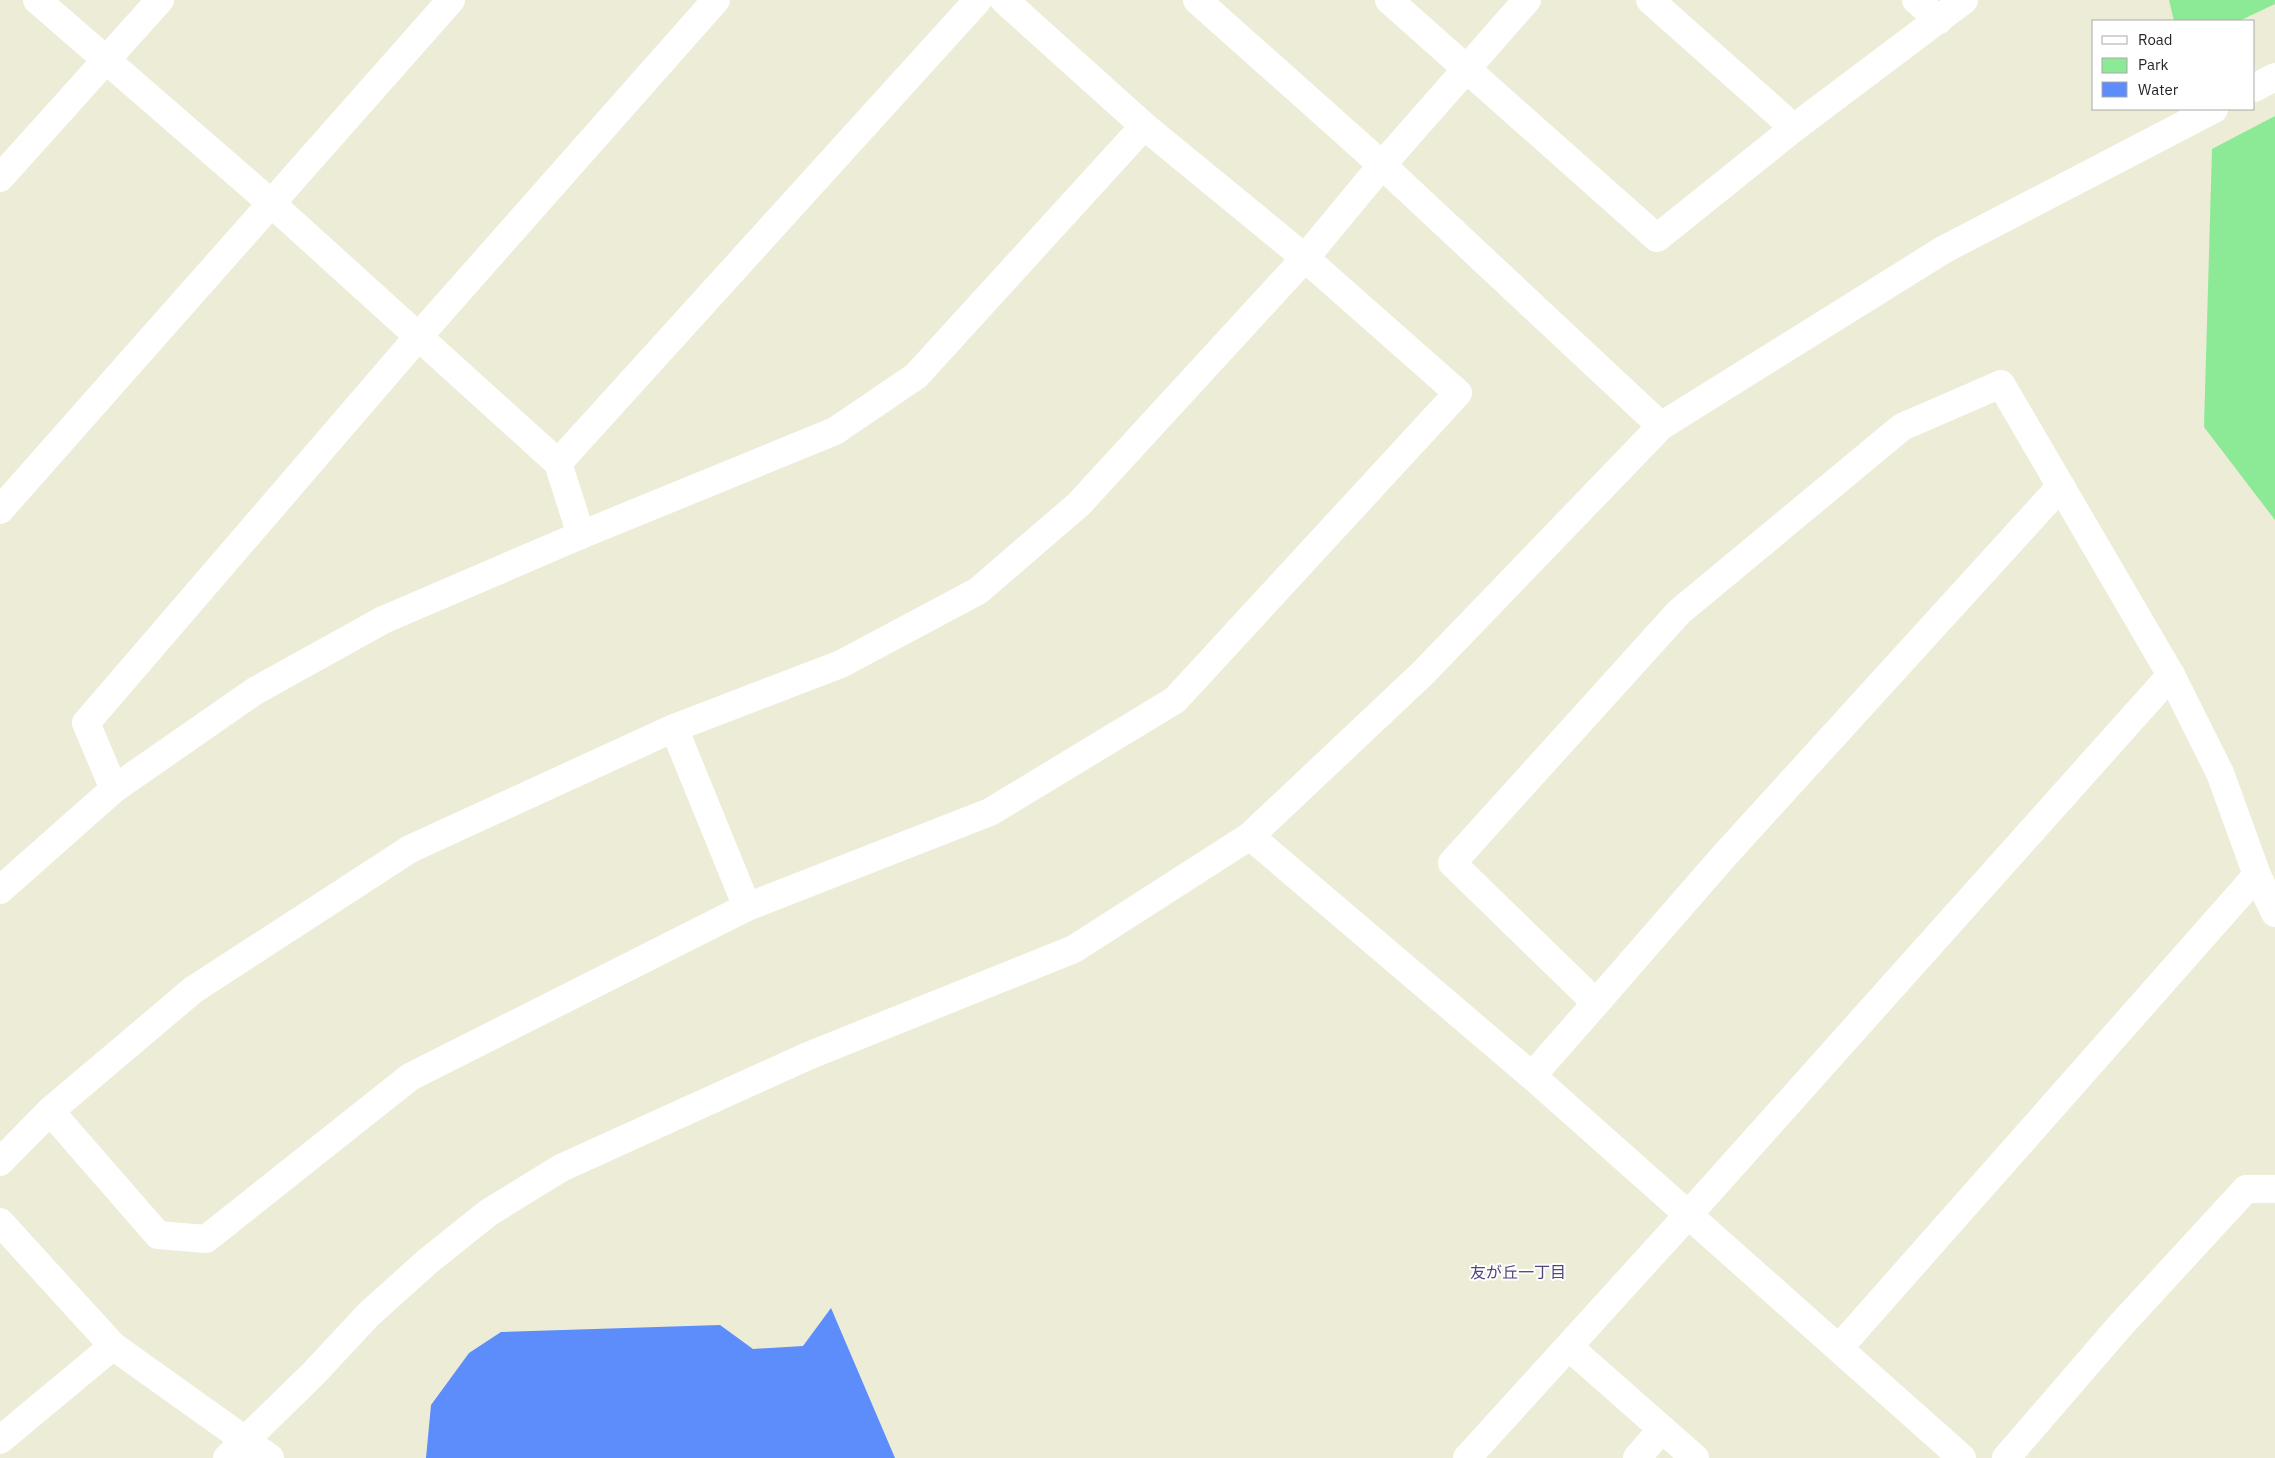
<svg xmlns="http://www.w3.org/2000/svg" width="2275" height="1458" viewBox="0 0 2275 1458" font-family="'IBM Plex Sans','Noto Sans JP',sans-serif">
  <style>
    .green { fill: #8ce995 }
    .water { fill: #5d8cfb }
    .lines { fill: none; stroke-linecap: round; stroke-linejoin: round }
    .minor { stroke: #fff; stroke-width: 28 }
    .tertiary { stroke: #fff; stroke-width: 28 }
    .labels { text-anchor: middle; stroke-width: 4; stroke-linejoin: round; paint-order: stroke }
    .neighbourhood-label { font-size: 16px; fill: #52447c; stroke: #fff }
  </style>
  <rect width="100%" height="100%" fill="#ececd7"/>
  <!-- green -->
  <g class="green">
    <polygon points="2169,0 2275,0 2275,4 2239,21 2174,21"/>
    <polygon points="2275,116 2275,520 2204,427 2212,149"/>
  </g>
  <!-- water -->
  <polygon class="water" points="831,1308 895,1458 426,1458 431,1405 469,1353 501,1332 720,1325 753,1349 803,1346"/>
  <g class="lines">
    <!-- minor -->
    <g class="minor">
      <polyline points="37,0 271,203 558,463 581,535"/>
      <polyline points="1197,0 1382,165 1661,426"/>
      <polyline points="1389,0 1657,238 1794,128 1964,0"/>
      <polyline points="1650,0 1794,128"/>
      <polyline points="1916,0 1939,20"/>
      <polyline points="0,178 160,0"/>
      <polyline points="558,463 978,0"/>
      <polyline points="0,510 451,0"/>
      <polyline points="674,728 747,907"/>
      <polyline points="114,789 86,723 418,337 716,0"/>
      <polyline points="1250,836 1532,1076 1962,1458"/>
      <polyline points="0,890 114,789 255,691 383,620 581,535 835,431 916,376 1144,126"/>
      <polyline points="1596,1003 1724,856 2061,486"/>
      <polyline points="1532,1076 1596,1003 1452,863 1679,612 1902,427 2001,384 2171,675 2220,773 2257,875 2275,913"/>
      <polyline points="50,1111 158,1235 206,1239 410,1077 747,907 990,812 1175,700 1458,393 1305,258 1144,126 1004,0"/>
      <polyline points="0,1162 50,1111 193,990 410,849 674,728 841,664 978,591 1079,504 1305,258 1382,165 1527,0"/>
      <polyline points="0,1222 113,1346 270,1458"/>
      <polyline points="1569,1347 1695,1458"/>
      <polyline points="1839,1348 2257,875"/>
      <polyline points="0,1440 113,1346"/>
      <polyline points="1467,1458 1688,1215 2171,675"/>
      <polyline points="1637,1458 1662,1429"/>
      <polyline points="2006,1458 2119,1327 2246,1189 2275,1189"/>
    </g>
    <!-- tertiary -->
    <g class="tertiary">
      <polyline points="2254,88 2275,77"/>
      <polyline points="227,1458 314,1373 369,1314 428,1261 488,1213 561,1168 808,1056 1074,949 1250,836 1423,673 1661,426 1943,250 2214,109"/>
    </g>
  </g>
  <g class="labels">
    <!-- neighbourhood labels -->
    <g class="neighbourhood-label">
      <text x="1518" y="1278">友が丘一丁目</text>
    </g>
  </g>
  <!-- legend -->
  <rect x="2092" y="20" width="162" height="90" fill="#ffffff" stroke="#a9a9a9"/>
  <rect x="2102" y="36" width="25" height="8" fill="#ffffff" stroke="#a9a9a9"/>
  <text x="2138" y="45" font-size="15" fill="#272727">Road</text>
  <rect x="2102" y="58" width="25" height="15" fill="#8ce995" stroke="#a9a9a9"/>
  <text x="2138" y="70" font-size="15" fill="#272727">Park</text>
  <rect x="2102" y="82" width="25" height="15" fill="#5d8cfb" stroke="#a9a9a9"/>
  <text x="2138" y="95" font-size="15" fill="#272727">Water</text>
</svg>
